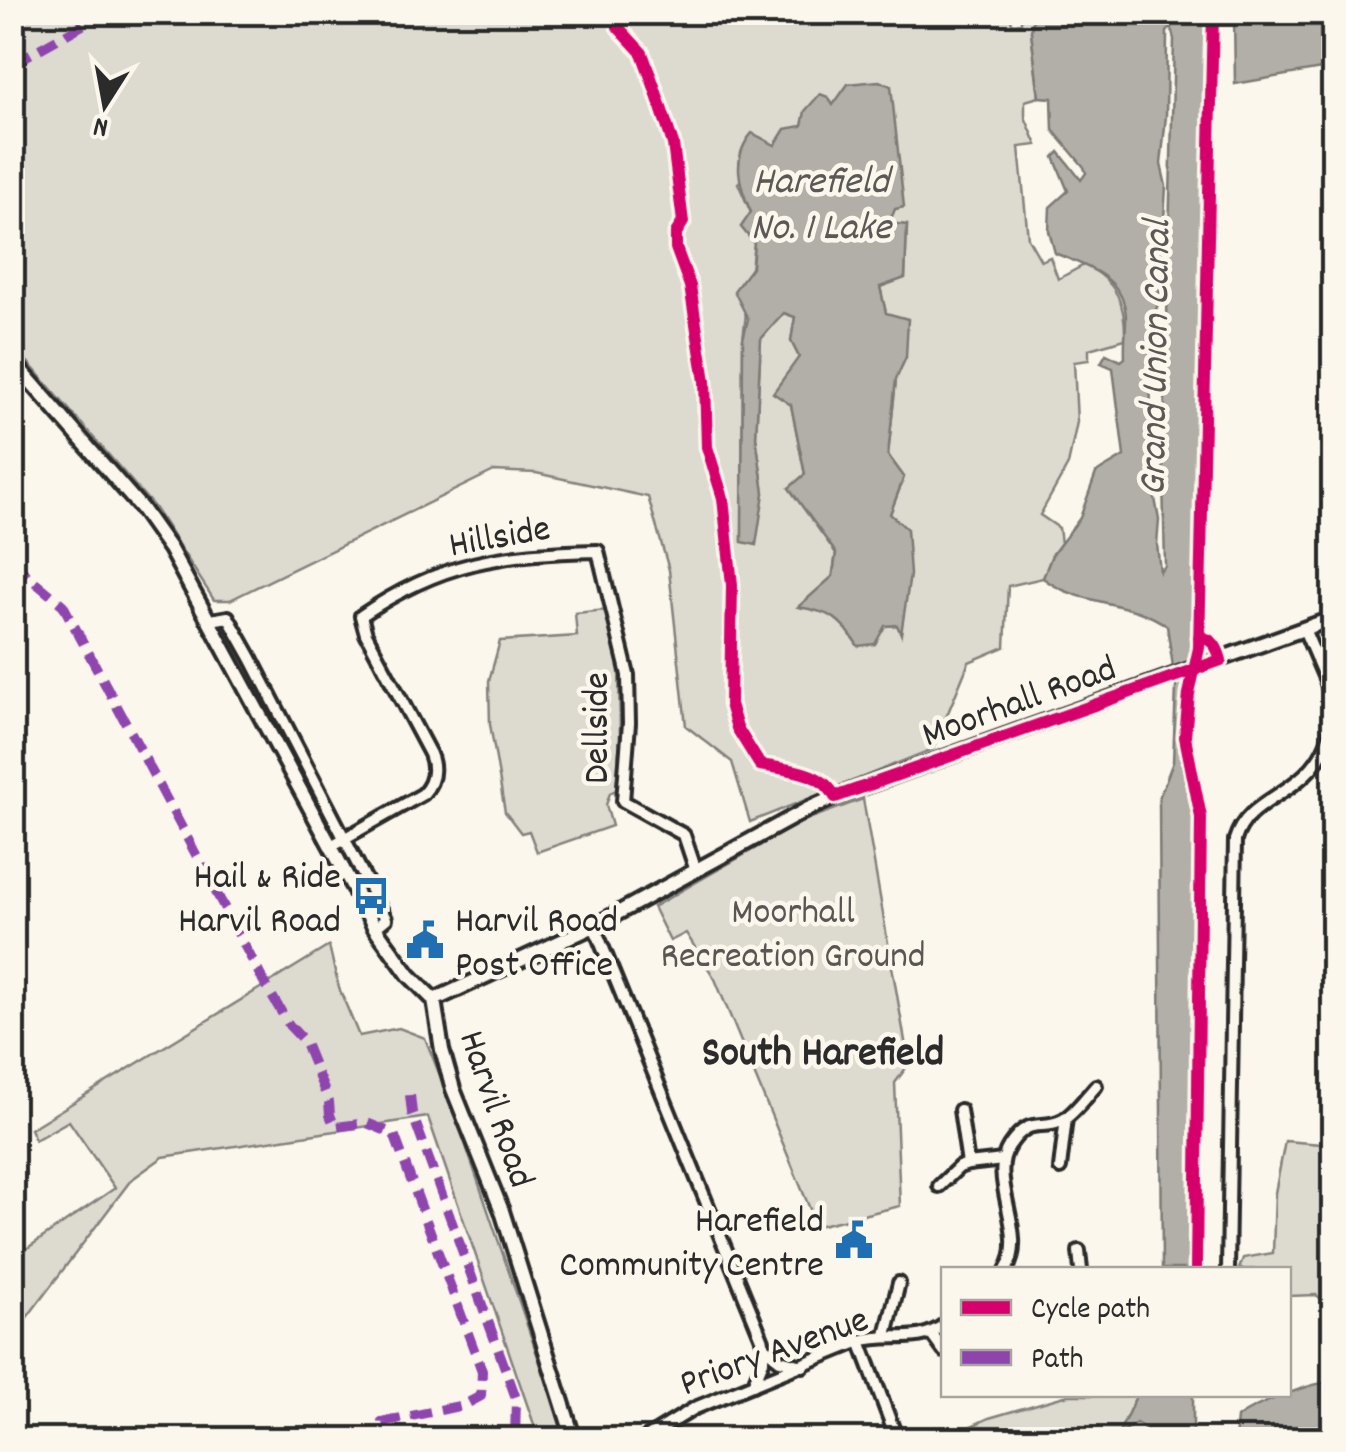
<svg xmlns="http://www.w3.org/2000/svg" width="1346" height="1452" viewBox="0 0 1346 1452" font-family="Dekko,sans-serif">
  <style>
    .green { fill: #dddad0; stroke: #84827e; stroke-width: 2.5; fill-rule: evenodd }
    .water { fill: #b1afa7; stroke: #7b7a75; stroke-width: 2.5; fill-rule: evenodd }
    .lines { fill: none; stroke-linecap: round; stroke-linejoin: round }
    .minor-casing { stroke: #2b2b2b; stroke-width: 18 }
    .tertiary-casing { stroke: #2b2b2b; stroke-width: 20 }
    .minor { stroke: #fbf7ec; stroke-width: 10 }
    .tertiary { stroke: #fbf7ec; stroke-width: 12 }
    .quiet { stroke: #8e44ad; stroke-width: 10; stroke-dasharray: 20 10; stroke-linecap: butt }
    .cycleway-casing { stroke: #fbf7ec; stroke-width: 19 }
    .cycleway { stroke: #d6006c; stroke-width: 12 }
    .labels { text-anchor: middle; stroke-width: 9; stroke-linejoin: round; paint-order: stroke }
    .street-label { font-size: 38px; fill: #2b2b2b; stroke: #fbf7ec }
    .poi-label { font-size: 38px; fill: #2b2b2b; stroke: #fbf7ec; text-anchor: end }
    .park-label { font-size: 38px; fill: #585754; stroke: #fbf7ec }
    .water-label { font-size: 40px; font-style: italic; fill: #5a5956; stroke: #fbf7ec }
    .quarter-label { font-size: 42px; font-weight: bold; fill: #2b2b2b; stroke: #fbf7ec }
  </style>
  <rect width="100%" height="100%" fill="#fbf7ec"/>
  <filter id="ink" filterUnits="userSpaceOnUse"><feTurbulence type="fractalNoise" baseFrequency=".01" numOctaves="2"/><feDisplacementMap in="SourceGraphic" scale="20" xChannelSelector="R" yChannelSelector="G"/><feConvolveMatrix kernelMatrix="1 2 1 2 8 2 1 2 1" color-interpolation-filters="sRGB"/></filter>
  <g filter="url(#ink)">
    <!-- green -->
    <g class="green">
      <path d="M 1010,12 L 1012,24 L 1021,23 L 1021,13 L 1034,13 L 1031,31 L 1039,97 L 1025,101 L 1025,117 L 1037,145 L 1019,147 L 1028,238 L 1041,261 L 1050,257 L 1058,279 L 1086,264 C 1117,283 1126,304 1125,339 L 1089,349 L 1089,360 L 1074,362 L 1077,422 L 1068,465 L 1040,515 L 1059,528 L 1061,543 L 1052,555 L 1043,578 L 1008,586 L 1005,647 L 969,662 L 933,749 L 750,822 L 732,762 L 686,726 L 669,570 L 648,497 L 536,473 L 494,471 L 230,600 L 214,600 L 154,507 L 13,345 L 12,13 ZM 832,106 L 903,207 L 895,209 L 888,224 L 907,225 L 905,277 L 880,286 L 886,313 L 906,357 L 896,379 L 888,455 L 904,477 L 890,514 L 901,631 L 897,625 L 885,626 L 858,646 L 847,629 L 827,611 L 836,553 L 789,488 L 805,475 L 791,405 L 799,357 L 791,341 L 795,317 L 783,313 L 761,339 L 756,437 L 764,493 L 742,542 L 743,339 L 754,243 L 741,227 L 751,213 L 738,183 L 775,146 Z"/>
      <polygon points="607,610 619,663 620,739 616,790 610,793 606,805 612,826 537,852 529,831 521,833 505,812 490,724 489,681 500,641 577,636 575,613"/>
      <polygon points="223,624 228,624 233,633 335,834 333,834"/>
      <polygon points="863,799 909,1064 895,1083 900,1206 817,1226 715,979 686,933 670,941 653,907 803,821"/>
      <polygon points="329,946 339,988 359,1036 399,1028 425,1038 453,1108 566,1439 539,1439 428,1117 163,1157 131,1180 25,1320 13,1327 13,1258 115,1188 69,1121 35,1140 30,1129"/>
      <polygon points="1285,1141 1333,1145 1333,1307 1316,1295 1289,1296 1288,1270 1239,1269 1243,1258 1273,1253 1275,1193"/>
      <polygon points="1068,1395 1137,1395 1116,1439 988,1440 987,1435 978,1439 941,1440 989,1418"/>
    </g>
    <!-- water -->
    <g class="water">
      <path d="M 1034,13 L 1207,13 L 1195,640 C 1185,678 1175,721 1181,760 C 1184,779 1194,795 1195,815 L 1191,1269 L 1162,1269 L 1159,798 L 1173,762 L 1176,687 L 1167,626 C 1130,599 1078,606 1043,578 L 1052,555 L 1080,518 L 1096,473 L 1124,456 L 1113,368 L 1101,363 L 1106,354 L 1121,361 L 1125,358 C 1124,345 1126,331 1126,318 C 1125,276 1086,267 1055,253 L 1049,231 L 1050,207 L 1068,191 L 1054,157 L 1059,152 L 1081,180 L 1086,173 L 1084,167 L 1053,130 L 1052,98 L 1039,97 L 1031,31 ZM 1171,27 L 1174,40 L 1163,476 L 1165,566 L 1160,572 L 1157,544 L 1159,520 L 1152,482 L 1150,355 L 1151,325 L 1159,301 L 1166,186 L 1161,164 L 1166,116 L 1167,32 Z"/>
      <polygon points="1234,13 1333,13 1333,67 1235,84"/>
      <path d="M 879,81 L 891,86 L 904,207 L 895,209 L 889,223 L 907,225 L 905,278 L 880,287 L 886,313 L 908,319 L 906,357 L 896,379 L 888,455 L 904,477 L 890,514 L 907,529 L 910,575 L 901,634 L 897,625 L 885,626 L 875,644 L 858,646 C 841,618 831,612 798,607 L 833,576 L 836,553 L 789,488 L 805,474 L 791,405 L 773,393 L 799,357 L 791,341 L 795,317 L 784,313 L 761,339 L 756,437 L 764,493 L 756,545 L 742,542 L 743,339 L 748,319 L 734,291 L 752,267 L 754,243 L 741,227 L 751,212 C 739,186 731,157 752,133 L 775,145 L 785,129 L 802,126 L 805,111 L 820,94 L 828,97 L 833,105 L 848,84 Z"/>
      <path d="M 1330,1382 L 1333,1384 L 1333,1439 L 1235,1439 L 1237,1418 C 1251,1406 1311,1383 1330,1382 Z"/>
      <polygon points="1137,1394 1193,1395 1193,1439 1148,1439 1143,1427 1136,1423 1124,1431 1123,1439 1116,1439"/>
    </g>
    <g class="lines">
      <!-- minor casing -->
      <g class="minor-casing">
        <g id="minor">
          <polyline points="211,620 228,617 251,658 386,919 375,928"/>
          <polyline points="1304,629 1327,683 1334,710"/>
          <path d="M 331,846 L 423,794 C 434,782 436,769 430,754 L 366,634 L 361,616 C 441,561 504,553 598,551 L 628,675 L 629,723 L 623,801 L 684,835 L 696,871"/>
          <polyline points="594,926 763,1341 763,1361 753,1385"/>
          <polyline points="960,1110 968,1164 1003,1160"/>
          <polyline points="1060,1168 1066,1118"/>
          <polyline points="939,1186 959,1167 968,1164"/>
          <polyline points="1079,1251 1081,1270"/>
          <path d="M 1006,1270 C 1029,1234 987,1179 1009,1146 C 1030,1114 1041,1132 1063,1120 C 1075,1113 1086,1097 1096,1086"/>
          <path d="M 1228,1270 L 1235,840 C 1250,789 1322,798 1334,716"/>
          <polyline points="931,1333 944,1351"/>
          <polyline points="886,1335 899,1283"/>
          <polyline points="860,1341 894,1431"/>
          <polyline points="765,1348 780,1360 803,1366"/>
          <path d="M 643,1440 L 695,1408 L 860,1341 C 889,1332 918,1345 944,1325"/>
        </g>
      </g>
      <!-- tertiary casing -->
      <g class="tertiary-casing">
        <g id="tertiary">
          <polyline points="12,360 141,508 170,549 375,928 409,975 434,1000 442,1050 453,1089 502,1211 574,1440"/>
          <polyline points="434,1000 594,926 808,809 835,797 1334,618"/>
        </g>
      </g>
      <!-- minor -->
      <use href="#minor" class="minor"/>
      <!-- tertiary -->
      <use href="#tertiary" class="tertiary"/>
      <!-- quiet -->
      <g class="quiet">
        <polyline points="12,60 23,58 97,17 112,12"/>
        <polyline points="12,563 63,605 265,984 289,1025 304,1041 329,1102 330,1115 335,1127 367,1123 394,1134 482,1371 481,1396 464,1405 382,1422 381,1440"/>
        <polyline points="410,1095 412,1113 516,1398 515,1440"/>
      </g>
      <!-- cycleway casing -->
      <g class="cycleway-casing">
        <g id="cycleway">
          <path d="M 618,12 L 618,27 L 642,53 L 654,86 L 673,144 L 683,222 L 676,233 L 676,248 L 690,286 L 705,381 L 707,447 L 723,498 L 732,585 L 730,704 L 737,728 L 760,765 C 787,770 822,770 835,797 L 1221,660 C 1217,646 1213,639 1199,637"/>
          <polyline points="1196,1270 1201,817 1185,737 1189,694 1199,648 1213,12"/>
        </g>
      </g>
      <!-- cycleway -->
      <use href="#cycleway" class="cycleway"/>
    </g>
  </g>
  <!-- icons -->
  <defs>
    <g id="bus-bare" transform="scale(3)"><path d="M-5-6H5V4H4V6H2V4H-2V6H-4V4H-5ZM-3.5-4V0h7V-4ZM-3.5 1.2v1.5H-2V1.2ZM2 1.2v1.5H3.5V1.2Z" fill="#1f6fb2" stroke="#fbf7ec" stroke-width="2.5" paint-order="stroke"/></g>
    <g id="civic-bare" transform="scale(3)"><path d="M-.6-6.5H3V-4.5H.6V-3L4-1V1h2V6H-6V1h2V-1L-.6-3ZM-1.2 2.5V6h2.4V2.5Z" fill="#1f6fb2" stroke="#fbf7ec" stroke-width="2.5" paint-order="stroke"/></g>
  </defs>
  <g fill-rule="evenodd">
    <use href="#bus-bare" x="371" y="896"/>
    <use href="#civic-bare" x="425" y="940"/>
    <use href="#civic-bare" x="854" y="1240"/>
  </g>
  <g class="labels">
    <!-- street labels -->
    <g class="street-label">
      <text transform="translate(499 534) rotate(-10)" y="13">Hillside</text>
      <text transform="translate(1018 699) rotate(-20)" y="13">Moorhall Road</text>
      <text transform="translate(594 728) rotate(-90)" y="13">Dellside</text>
      <text transform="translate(499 1108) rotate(71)" y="13">Harvil Road</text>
      <text transform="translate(773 1349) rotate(-20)" y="13">Priory Avenue</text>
    </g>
    <!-- poi labels -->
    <g class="poi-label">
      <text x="341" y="887">Hail &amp; Ride<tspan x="341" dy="44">Harvil Road</tspan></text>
      <text x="455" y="931" text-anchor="start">Harvil Road<tspan x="455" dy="44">Post Office</tspan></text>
      <text x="824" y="1231">Harefield<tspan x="824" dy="44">Community Centre</tspan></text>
    </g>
    <!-- park labels -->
    <g class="park-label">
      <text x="793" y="922">Moorhall<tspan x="793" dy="44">Recreation Ground</tspan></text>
    </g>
    <!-- water labels -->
    <g class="water-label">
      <text x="821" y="192">Harefield<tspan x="821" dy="46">No. 1 Lake</tspan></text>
      <text transform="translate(1152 358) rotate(-89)" y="14">Grand Union Canal</text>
    </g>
    <!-- quarter labels -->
    <g class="quarter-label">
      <text x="823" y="1064">South Harefield</text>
    </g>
  </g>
  <!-- margin -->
  <rect width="1346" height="1452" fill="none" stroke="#fbf7ec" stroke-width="50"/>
  <rect x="25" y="25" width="1296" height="1402" fill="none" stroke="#2b2b2b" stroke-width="4" filter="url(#ink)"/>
  <!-- legend -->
  <rect x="941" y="1267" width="350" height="130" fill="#fbf7ec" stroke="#a8a59f" stroke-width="2.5"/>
  <rect x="961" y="1300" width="50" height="15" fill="#d6006c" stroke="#a8a59f" stroke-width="2.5"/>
  <text x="1031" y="1317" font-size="30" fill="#2b2b2b">Cycle path</text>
  <rect x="961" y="1350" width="50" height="15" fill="#8e44ad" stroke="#a8a59f" stroke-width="2.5"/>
  <text x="1031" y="1367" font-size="30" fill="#2b2b2b">Path</text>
  <!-- north arrow -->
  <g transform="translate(105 105) rotate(191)" stroke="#fbf7ec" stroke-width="8" paint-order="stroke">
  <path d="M0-8L18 38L0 25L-18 38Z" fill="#2b2b2b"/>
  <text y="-15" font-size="28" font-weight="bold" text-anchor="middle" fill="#2b2b2b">N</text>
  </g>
</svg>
